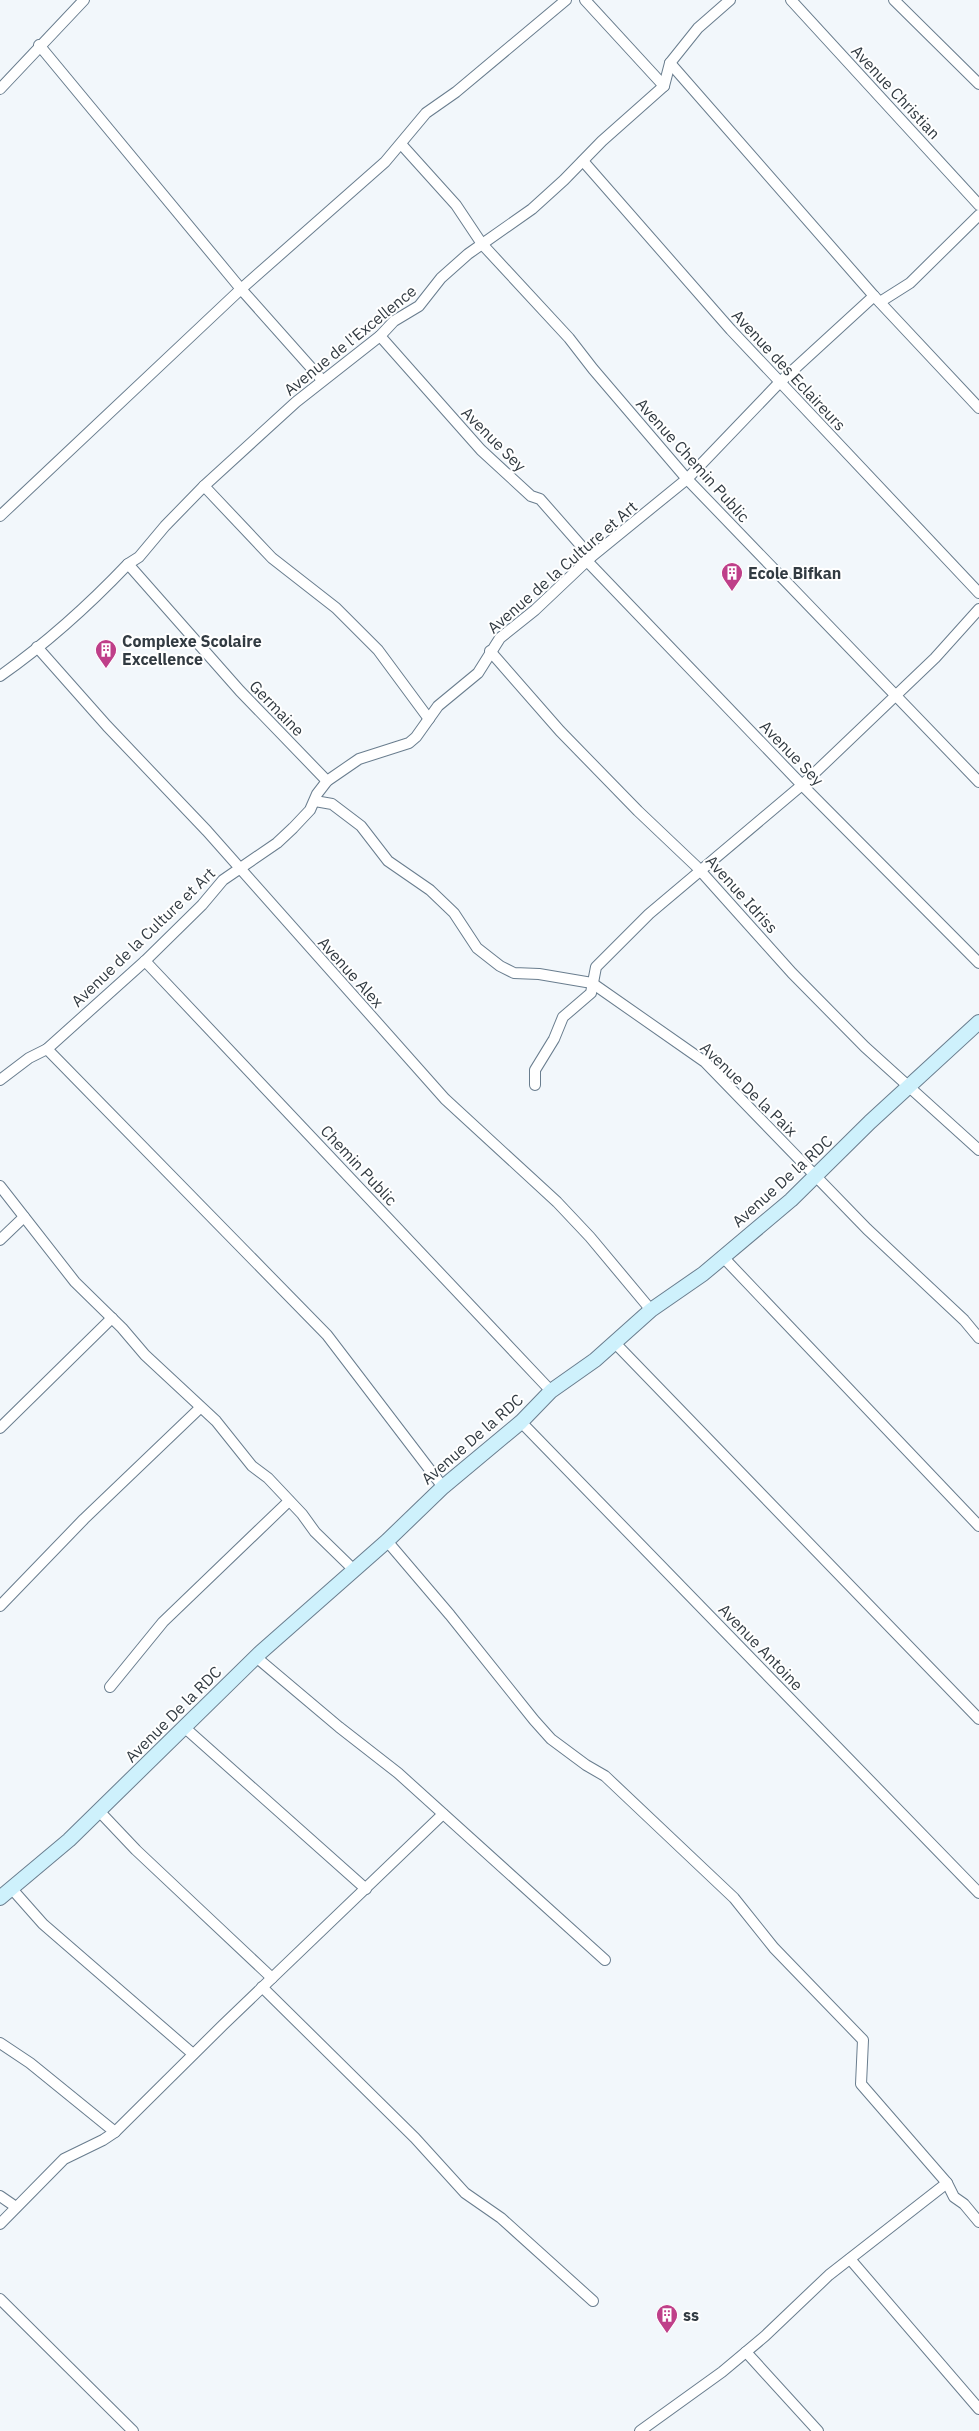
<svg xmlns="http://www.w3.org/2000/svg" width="979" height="2431" viewBox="0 0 979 2431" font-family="'IBM Plex Sans',sans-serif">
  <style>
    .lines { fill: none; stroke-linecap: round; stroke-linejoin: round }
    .street-casing { stroke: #697d8e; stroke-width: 12 }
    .secondary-casing { stroke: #697d8e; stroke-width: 16 }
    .street { stroke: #fff; stroke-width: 10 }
    .secondary { stroke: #cef1fc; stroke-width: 14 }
    .labels { text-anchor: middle; stroke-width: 4; stroke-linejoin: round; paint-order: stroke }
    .street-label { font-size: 16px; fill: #323b42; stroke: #fff }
    .poi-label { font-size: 16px; font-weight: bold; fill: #323b42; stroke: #fff; text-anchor: start }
  </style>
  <rect width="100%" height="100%" fill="#f2f7fb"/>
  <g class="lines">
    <!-- street casing -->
    <g class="street-casing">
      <g id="street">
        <polyline points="585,0 664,86"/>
        <polyline points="791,0 979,205"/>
        <polyline points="894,0 979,84"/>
        <polyline points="39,45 241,289 322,380"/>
        <polyline points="670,63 874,296 979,408"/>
        <polyline points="0,89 84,0"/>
        <polyline points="401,144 456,205 482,244 569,338 593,369 687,479 979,782"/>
        <polyline points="583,161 731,330 979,593"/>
        <polyline points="880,302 910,283 979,215"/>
        <polyline points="380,336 481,450 531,496 540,499 591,557"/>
        <polyline points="204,486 272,558 336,608 378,650 429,719"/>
        <polyline points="0,516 241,289 385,162 426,113 456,92 566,0"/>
        <polyline points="587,561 802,785 979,963"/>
        <polyline points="128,564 240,691 327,781"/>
        <polyline points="37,647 107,726 207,831 445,1099 557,1202 590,1237 651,1310"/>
        <polyline points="490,651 560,731 638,811 697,867 792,973 865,1047 979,1150"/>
        <path d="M 0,676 C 47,643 88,606 128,564 L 139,557 L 165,526 L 204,486 L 296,402 L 380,336 L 394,321 L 419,306 L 441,278 L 468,254 L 532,209 L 564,180 L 602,141 L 664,86 L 670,63 L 698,28 L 730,0"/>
        <polyline points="315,801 332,804 361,826 388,861 430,890 454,913 477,948 500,966 514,973 539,974 592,983 705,1062 867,1229 964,1320 979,1338"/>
        <polyline points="145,961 551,1391"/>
        <polyline points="47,1049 327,1335 443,1487"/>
        <polyline points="0,1080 29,1058 47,1049 145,961 202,905 223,880 277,843 293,828 310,810 317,794 327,781 359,759 409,743 416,737 438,706 478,673 500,638 535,610 591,557 687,479 779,383 874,296"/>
        <polyline points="535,1085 535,1070 554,1039 563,1017 591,993 596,967 649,914 802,785 935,658 979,609"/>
        <polyline points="0,1186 75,1282 122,1328 145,1355 216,1421 252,1466 268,1478 302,1514 315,1532 354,1570"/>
        <polyline points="0,1240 24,1217"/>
        <polyline points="722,1256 979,1526"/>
        <polyline points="614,1342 979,1719"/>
        <polyline points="521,1422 979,1893"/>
        <polyline points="0,1428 112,1318"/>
        <polyline points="387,1541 450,1615 534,1720 551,1739 586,1765 605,1776 734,1898 774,1948 863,2040 861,2084 947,2183 954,2197 964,2204 979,2222"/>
        <polyline points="0,1606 84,1519 200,1408"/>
        <polyline points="256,1657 339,1727 398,1773 605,1960"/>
        <polyline points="110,1687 163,1622 289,1501"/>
        <polyline points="184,1727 366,1889"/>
        <polyline points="99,1811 136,1850 272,1978"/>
        <polyline points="12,1889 43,1924 193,2054"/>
        <polyline points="262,1987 415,2138 465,2193 501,2218 593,2301"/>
        <polyline points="0,2043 30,2063 115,2132"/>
        <polyline points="0,2196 16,2207"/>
        <polyline points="0,2224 64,2159 103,2140 115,2132 223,2025 443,1814"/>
        <polyline points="850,2259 979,2409"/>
        <polyline points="0,2299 133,2431"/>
        <polyline points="746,2352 818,2431"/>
        <polyline points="640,2431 722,2372 765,2336 829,2275 947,2183"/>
      </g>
    </g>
    <!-- secondary casing -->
    <g class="secondary-casing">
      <polyline id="secondary" points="0,1898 69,1840 261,1652 387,1541 443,1487 521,1422 551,1391 595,1360 651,1310 703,1274 791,1200 870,1122 979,1022"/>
    </g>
    <!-- street -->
    <use href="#street" class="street"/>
    <!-- secondary -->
    <use href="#secondary" class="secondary"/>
  </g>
  <!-- icons -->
  <defs>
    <g id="building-pin" transform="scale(1.125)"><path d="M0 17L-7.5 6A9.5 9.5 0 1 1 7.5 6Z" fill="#bf3f89" stroke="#fff"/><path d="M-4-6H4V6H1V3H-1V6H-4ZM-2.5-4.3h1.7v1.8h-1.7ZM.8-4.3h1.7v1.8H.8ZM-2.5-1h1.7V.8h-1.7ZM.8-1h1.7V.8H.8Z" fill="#fff"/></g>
  </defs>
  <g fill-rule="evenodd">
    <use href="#building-pin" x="732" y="573"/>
    <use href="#building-pin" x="106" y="650"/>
    <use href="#building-pin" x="667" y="2315"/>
  </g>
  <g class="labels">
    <!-- street labels -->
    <g class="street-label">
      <text transform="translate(896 92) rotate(47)" y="6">Avenue Christian</text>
      <text transform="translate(350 340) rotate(-39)" y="6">Avenue de l'Excellence</text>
      <text transform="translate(789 370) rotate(47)" y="6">Avenue des Eclaireurs</text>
      <text transform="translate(494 439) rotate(45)" y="6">Avenue Sey</text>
      <text transform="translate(693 460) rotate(48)" y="6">Avenue Chemin Public</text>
      <text transform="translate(562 567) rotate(-41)" y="6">Avenue de la Culture et Art</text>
      <text transform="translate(277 708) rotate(46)" y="6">Germaine</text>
      <text transform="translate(792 753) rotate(46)" y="6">Avenue Sey</text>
      <text transform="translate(742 894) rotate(48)" y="6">Avenue Idriss</text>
      <text transform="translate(143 937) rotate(-44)" y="6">Avenue de la Culture et Art</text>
      <text transform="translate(351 972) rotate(48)" y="6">Avenue Alex</text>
      <text transform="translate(749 1089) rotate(44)" y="6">Avenue De la Paix</text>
      <text transform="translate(359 1165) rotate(47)" y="6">Chemin Public</text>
      <text transform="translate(782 1181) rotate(-42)" y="6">Avenue De la RDC</text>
      <text transform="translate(472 1439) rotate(-41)" y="6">Avenue De la RDC</text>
      <text transform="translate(761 1647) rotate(46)" y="6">Avenue Antoine</text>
      <text transform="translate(173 1714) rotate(-45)" y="6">Avenue De la RDC</text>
    </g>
    <!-- poi labels -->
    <g class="poi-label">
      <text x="748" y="579">Ecole Bifkan</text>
      <text x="122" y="647">Complexe Scolaire<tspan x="122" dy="18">Excellence</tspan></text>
      <text x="683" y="2321">ss</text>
    </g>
  </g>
</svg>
